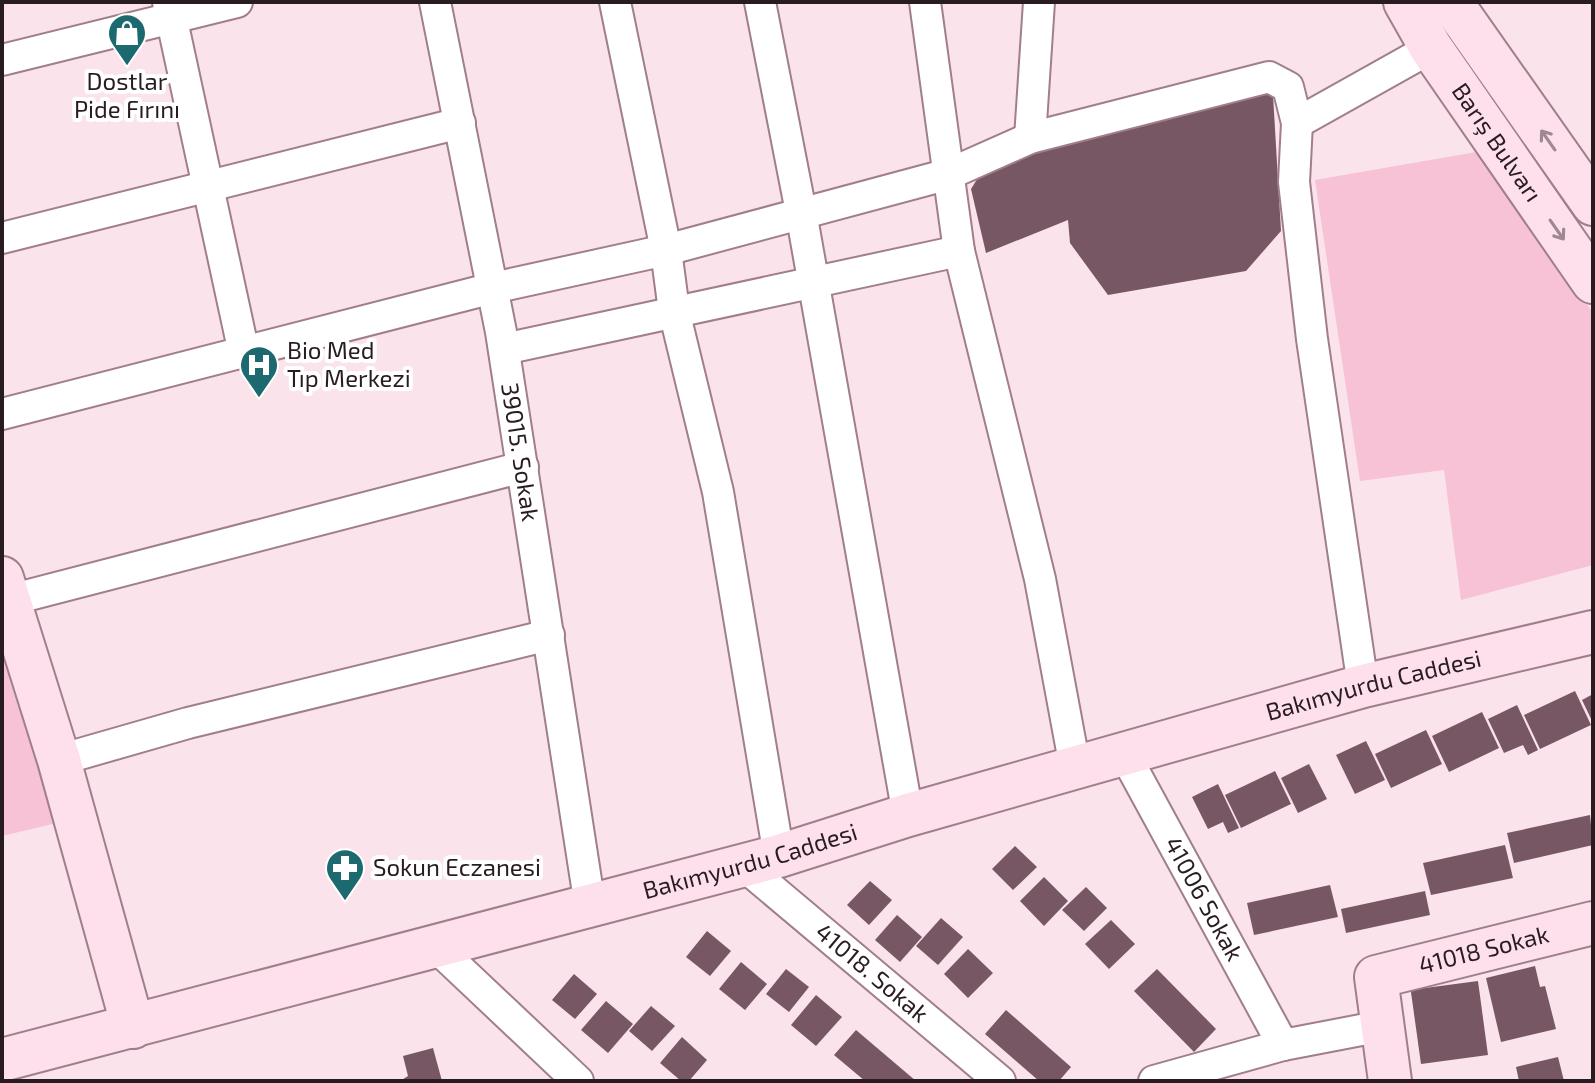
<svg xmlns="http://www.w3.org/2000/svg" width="1595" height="1083" viewBox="0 0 1595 1083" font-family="'Exo 2',sans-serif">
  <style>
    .park { fill: #f7c1d6 }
    .building { fill: #785764 }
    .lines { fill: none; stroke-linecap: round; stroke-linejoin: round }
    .street-casing { stroke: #a07e8b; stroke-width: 34 }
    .secondary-casing { stroke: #a07e8b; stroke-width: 46 }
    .street { stroke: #fff; stroke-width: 30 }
    .secondary { stroke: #fde0ec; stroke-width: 42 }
    .oneway { stroke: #9e8891 }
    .labels { text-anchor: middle; stroke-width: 8; stroke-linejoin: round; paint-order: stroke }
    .poi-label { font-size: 24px; fill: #291c21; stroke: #fff; text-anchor: start }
    .street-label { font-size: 24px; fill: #291c21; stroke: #fff }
  </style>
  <rect width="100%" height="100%" fill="#fae3eb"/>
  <!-- park -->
  <g class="park">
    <polygon points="1482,151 1593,313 1593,565 1461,600 1444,470 1360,481 1315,180"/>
    <polygon points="2,618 65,821 2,836"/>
  </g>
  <!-- building -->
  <g class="building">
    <polygon points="1251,88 1273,95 1281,231 1246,271 1108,295 1070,243 1068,220 986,253 971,189 984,168 1045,142"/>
    <polygon points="1575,691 1591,725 1540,749 1524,715"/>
    <polygon points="1593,694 1593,723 1582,700"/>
    <polygon points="1517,705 1538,750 1528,755 1523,745 1504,753 1488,719"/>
    <polygon points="1482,712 1499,748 1449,772 1432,736"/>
    <polygon points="1426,730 1442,764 1391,788 1375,754"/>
    <polygon points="1366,741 1385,780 1355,794 1336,755"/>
    <polygon points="1309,764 1327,799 1298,813 1281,778"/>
    <polygon points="1275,771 1291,804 1241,828 1225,795"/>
    <polygon points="1218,784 1239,828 1228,833 1223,822 1208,829 1192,797"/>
    <polygon points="1590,815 1593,845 1514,863 1507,833"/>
    <polygon points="1505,845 1513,878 1431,895 1423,863"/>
    <polygon points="1015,846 1037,867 1013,890 992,869"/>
    <polygon points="1044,877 1068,901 1044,926 1020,901"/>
    <polygon points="870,881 892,900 869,925 847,905"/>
    <polygon points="1330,885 1338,917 1254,935 1247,903"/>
    <polygon points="1086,887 1107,908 1084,931 1062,910"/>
    <polygon points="1425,891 1430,915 1346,933 1341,909"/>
    <polygon points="897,915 922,937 900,962 875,940"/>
    <polygon points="941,918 963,937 938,965 916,946"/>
    <polygon points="1111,920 1135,944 1109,969 1085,944"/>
    <polygon points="707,931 731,951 710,976 686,957"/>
    <polygon points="968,949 993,973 968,998 944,974"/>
    <polygon points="741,962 767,984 745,1010 719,989"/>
    <polygon points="1535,966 1540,987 1545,986 1556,1029 1501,1042 1486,978"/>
    <polygon points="786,969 809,987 789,1012 766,994"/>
    <polygon points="1157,969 1216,1029 1194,1052 1134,991"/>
    <polygon points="574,974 597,994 575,1019 552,1000"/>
    <polygon points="1478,981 1488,1055 1421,1064 1410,985 1425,983 1425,988"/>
    <polygon points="816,995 842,1017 816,1046 791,1025"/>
    <polygon points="606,1001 633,1024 608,1053 581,1030"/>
    <polygon points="651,1006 675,1026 652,1051 629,1031"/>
    <polygon points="1006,1010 1071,1067 1059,1081 1039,1081 985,1034"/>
    <polygon points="856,1030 916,1081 865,1081 834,1055"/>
    <polygon points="682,1037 707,1060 689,1081 681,1081 660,1063"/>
    <polygon points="433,1048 442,1081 400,1081 408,1076 403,1056"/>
    <polygon points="1558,1057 1564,1081 1519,1081 1516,1067"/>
  </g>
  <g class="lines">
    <!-- street casing -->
    <g class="street-casing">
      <g id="street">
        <polyline points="168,2 244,353"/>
        <path id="s1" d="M 435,2 L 501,332 L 590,906"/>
        <polyline points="615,2 666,250 674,311 718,492 779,856"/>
        <polyline points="760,2 801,212 908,815"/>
        <polyline points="925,2 959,251 1040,579 1075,767"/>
        <polyline points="2,60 237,2"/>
        <polyline points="1297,123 1431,48"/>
        <polyline points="1030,138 1039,2"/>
        <polyline points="2,238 460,123"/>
        <polyline points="504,349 959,251"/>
        <polyline points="2,414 493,288 666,250 949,174 1030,138 1269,77 1288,87 1297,123 1294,182 1312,339 1363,686"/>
        <polyline points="2,602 523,467"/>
        <path id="s2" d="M 1125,755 L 1283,1045"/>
        <polyline points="59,760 188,723 549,635"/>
        <path id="s3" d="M 743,865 L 1000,1081"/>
        <polyline points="435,946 578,1081"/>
        <polyline points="1154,1081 1283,1045 1382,1026"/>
      </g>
    </g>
    <!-- secondary casing -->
    <g class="secondary-casing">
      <g id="secondary">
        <path id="s4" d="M 1405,2 L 1431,48 L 1593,282"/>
        <polyline points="1451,2 1593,204"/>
        <polyline points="2,578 59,760 133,1027"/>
        <path id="s5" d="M 2,1060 L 779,856 L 908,815 L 1363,686 L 1593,632"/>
        <path id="s6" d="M 1390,1081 L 1376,977 L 1593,923"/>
      </g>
    </g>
    <!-- street -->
    <use href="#street" class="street"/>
    <!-- secondary -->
    <use href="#secondary" class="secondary"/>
  </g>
  <!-- one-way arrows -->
  <defs><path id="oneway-shaft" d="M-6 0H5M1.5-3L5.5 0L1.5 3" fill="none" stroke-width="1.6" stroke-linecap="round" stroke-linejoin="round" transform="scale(2)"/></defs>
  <g class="oneway">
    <use href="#oneway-shaft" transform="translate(1548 140) rotate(-125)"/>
    <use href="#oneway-shaft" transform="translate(1557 230) rotate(55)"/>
  </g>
  <!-- icons -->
  <defs>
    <g id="shop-pin" transform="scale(2)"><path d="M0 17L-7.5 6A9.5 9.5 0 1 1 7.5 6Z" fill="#1d6970" stroke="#fff"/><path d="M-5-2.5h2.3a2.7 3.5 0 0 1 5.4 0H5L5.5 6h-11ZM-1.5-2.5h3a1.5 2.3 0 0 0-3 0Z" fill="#fff"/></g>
    <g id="hospital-pin" transform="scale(2)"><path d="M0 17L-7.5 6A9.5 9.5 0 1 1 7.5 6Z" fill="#1d6970" stroke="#fff"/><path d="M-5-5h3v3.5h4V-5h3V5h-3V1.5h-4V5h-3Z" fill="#fff"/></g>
    <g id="pharmacy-pin" transform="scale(2)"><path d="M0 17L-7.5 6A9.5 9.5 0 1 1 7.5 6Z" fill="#1d6970" stroke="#fff"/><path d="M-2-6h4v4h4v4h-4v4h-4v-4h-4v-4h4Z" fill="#fff"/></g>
  </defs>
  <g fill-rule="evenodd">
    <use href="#shop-pin" x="127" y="33"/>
    <use href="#hospital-pin" x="259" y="365"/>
    <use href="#pharmacy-pin" x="345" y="868"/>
  </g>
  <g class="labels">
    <!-- poi labels -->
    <g class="poi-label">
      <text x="127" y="90" text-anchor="middle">Dostlar<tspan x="127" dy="28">Pide Fırını</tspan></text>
      <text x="287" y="359">Bio Med<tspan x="287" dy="28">Tıp Merkezi</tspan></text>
      <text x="373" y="876">Sokun Eczanesi</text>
    </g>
    <!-- street labels -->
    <g class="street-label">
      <text dy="8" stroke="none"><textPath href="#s4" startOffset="168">Barış Bulvarı</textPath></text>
      <text dy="8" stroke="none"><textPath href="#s1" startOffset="458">39015. Sokak</textPath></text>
      <text dy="8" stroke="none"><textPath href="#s5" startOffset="1422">Bakımyurdu Caddesi</textPath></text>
      <text dy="8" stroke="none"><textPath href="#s5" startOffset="774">Bakımyurdu Caddesi</textPath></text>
      <text dy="8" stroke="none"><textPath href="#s2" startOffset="164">41006 Sokak</textPath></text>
      <text dy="8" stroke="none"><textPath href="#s6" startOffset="216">41018 Sokak</textPath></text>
      <text dy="8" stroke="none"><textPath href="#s3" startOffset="168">41018. Sokak</textPath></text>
    </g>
  </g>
  <!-- border -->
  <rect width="1595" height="1083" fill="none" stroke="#291c21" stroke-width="8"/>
</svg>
